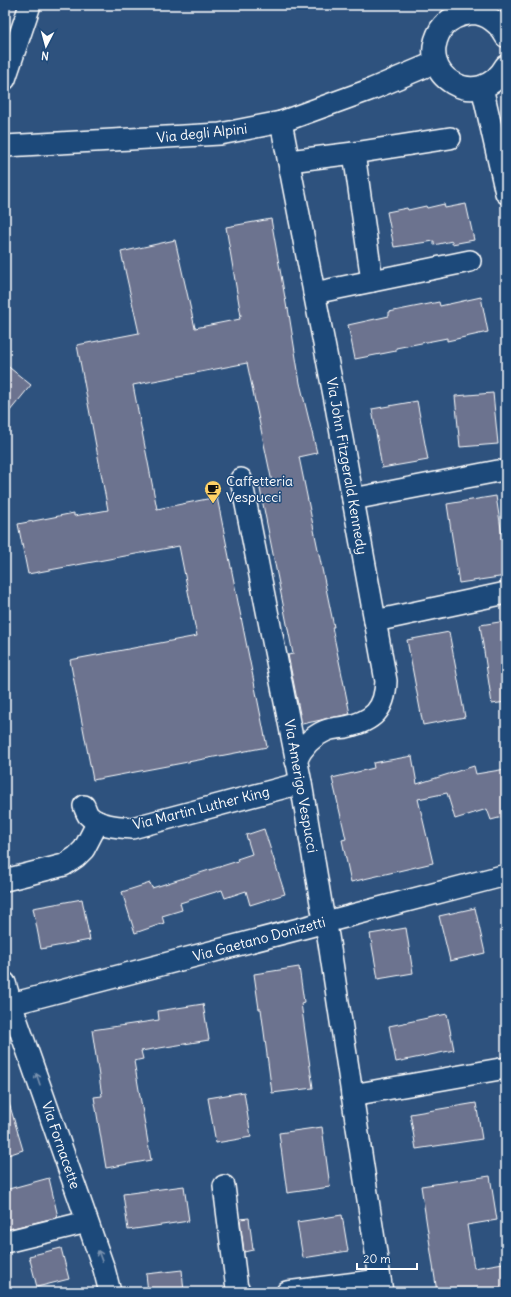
<svg xmlns="http://www.w3.org/2000/svg" width="511" height="1297" viewBox="0 0 511 1297" font-family="Delius,sans-serif">
  <style>
    .building { fill: #6c738f; stroke: #fff }
    .lines { fill: none; stroke-linecap: round; stroke-linejoin: round }
    .street-casing { stroke: #fff; stroke-width: 24 }
    .secondary-casing { stroke: #fff; stroke-width: 25 }
    .street { stroke: #1f4a7a; stroke-width: 21 }
    .secondary { stroke: #1f4a7a; stroke-width: 22 }
    .oneway { stroke: #7992af }
    .labels { text-anchor: middle; stroke-width: 3; stroke-linejoin: round; paint-order: stroke }
    .street-label { font-size: 14px; fill: #fff; stroke: #1f4a7a }
    .poi-label { font-size: 14px; fill: #fff; stroke: #1f4a7a; text-anchor: start }
  </style>
  <rect width="100%" height="100%" fill="#2e527e"/>
  <filter id="ink" filterUnits="userSpaceOnUse"><feTurbulence type="fractalNoise" baseFrequency=".025" numOctaves="2"/><feDisplacementMap in="SourceGraphic" scale="8" xChannelSelector="R" yChannelSelector="G"/><feConvolveMatrix kernelMatrix="1 2 1 2 8 2 1 2 1" color-interpolation-filters="sRGB"/></filter>
  <g filter="url(#ink)">
    <!-- building -->
    <g class="building">
      <polygon points="444,204 445,208 466,204 474,240 452,244 452,241 434,245 434,241 394,247 387,212 407,208 408,210 426,206 427,208"/>
      <polygon points="271,219 287,309 288,308 300,383 317,453 299,457 334,627 332,627 350,714 302,724 288,655 293,654 259,484 272,482 247,363 133,385 157,509 217,497 267,747 93,780 70,660 197,636 179,546 28,574 18,524 74,513 74,516 108,510 77,345 139,333 121,252 175,240 195,328 240,319 239,316 241,316 226,227"/>
      <polygon points="481,297 488,332 447,341 447,338 396,348 396,351 355,359 348,325 389,316 389,312 439,302 440,306"/>
      <polygon points="5,364 31,385 5,417"/>
      <polygon points="493,393 498,444 460,447 455,396"/>
      <polygon points="417,401 428,460 382,468 372,409"/>
      <polygon points="496,496 506,561 506,576 459,583 447,504"/>
      <polygon points="506,621 506,702 492,704 480,625"/>
      <polygon points="449,632 465,717 423,725 407,640"/>
      <polygon points="412,756 417,784 474,766 476,774 506,769 506,816 491,820 487,809 455,819 447,793 418,799 433,863 351,882 342,840 346,839 332,778 374,768 373,763"/>
      <polygon points="264,829 285,894 250,905 246,891 225,898 222,890 180,903 182,910 162,916 164,923 135,933 122,892 150,883 152,888 238,861 237,859 252,854 246,835"/>
      <polygon points="82,899 90,940 41,949 33,908"/>
      <polygon points="475,908 485,953 450,961 439,916"/>
      <polygon points="406,928 413,973 378,979 370,934"/>
      <polygon points="299,967 304,1002 301,1003 313,1088 272,1093 261,1009 259,1009 254,974"/>
      <polygon points="203,1004 209,1040 141,1051 143,1059 134,1061 151,1160 106,1168 94,1097 102,1096 92,1030 159,1020 158,1011"/>
      <polygon points="447,1014 454,1050 396,1062 389,1026"/>
      <polygon points="244,1092 251,1137 216,1143 208,1098"/>
      <polygon points="9,1103 23,1150 5,1156 5,1104"/>
      <polygon points="476,1103 482,1139 416,1149 410,1114"/>
      <polygon points="322,1127 330,1187 287,1193 279,1133"/>
      <polygon points="490,1176 497,1220 467,1225 474,1268 503,1263 506,1292 437,1292 421,1186"/>
      <polygon points="49,1178 58,1217 5,1230 5,1190"/>
      <polygon points="184,1186 189,1221 128,1230 123,1194"/>
      <polygon points="342,1215 348,1251 303,1258 297,1222"/>
      <polygon points="249,1218 253,1250 244,1252 240,1219"/>
      <polygon points="61,1248 69,1279 37,1287 29,1256"/>
      <polygon points="182,1270 184,1292 148,1292 146,1274"/>
    </g>
    <g class="lines">
      <!-- street casing -->
      <g class="street-casing">
        <g id="street">
          <polyline points="5,79 30,5"/>
          <polyline points="482,87 506,193"/>
          <path d="M 281,122 L 334,395 L 386,681 C 385,710 373,721 346,727 C 339,728 331,728 325,731 C 311,737 302,747 296,761"/>
          <polyline points="5,146 220,134 281,122 372,89 436,62"/>
          <polyline points="354,153 372,281"/>
          <polyline points="289,161 354,153 450,138"/>
          <polyline points="314,293 470,261"/>
          <polyline points="241,479 301,783 322,909 328,936 382,1292"/>
          <polyline points="353,499 498,471"/>
          <polyline points="375,621 506,593"/>
          <path d="M 84,806 C 85,808 86,812 88,815 C 98,826 118,827 132,828 L 301,783"/>
          <polyline points="5,880 64,865 76,857 84,849 98,822"/>
          <polyline points="5,983 11,1004 104,1269 110,1292"/>
          <polyline points="5,1005 11,1004 506,875"/>
          <polyline points="352,1095 506,1068"/>
          <polyline points="224,1186 237,1289 240,1292"/>
          <polyline points="5,1242 87,1222"/>
          <polyline points="287,1292 380,1280"/>
        </g>
      </g>
      <!-- secondary casing -->
      <g class="secondary-casing">
        <path id="secondary" d="M 506,36 C 500,24 487,13 472,13 C 460,14 448,19 441,29 C 413,76 479,114 506,66"/>
      </g>
      <!-- street -->
      <use href="#street" class="street"/>
      <!-- secondary -->
      <use href="#secondary" class="secondary"/>
    </g>
    <!-- one-way arrows -->
    <defs><path id="oneway-shaft" d="M-6 0H5M1.5-3L5.5 0L1.5 3" fill="none" stroke-width="1.6" stroke-linecap="round" stroke-linejoin="round"/></defs>
    <g class="oneway">
      <use href="#oneway-shaft" transform="translate(38 1079) rotate(-109)"/>
      <use href="#oneway-shaft" transform="translate(100 1256) rotate(-110)"/>
    </g>
  </g>
  <!-- icons -->
  <defs>
    <g id="cafe-pin" transform="scale(0.9)"><path d="M0 17L-7.5 6A9.5 9.5 0 1 1 7.5 6Z" fill="#ffd166" stroke="#1f4a7a"/><path d="M-5.5-4.5H6V0H3Q3 3.5 0 3.5H-2.5Q-5.5 3.5-5.5 0ZM3-3.2v2h1.7v-2ZM-6 4.5H4V6H-6Z" fill="#111"/></g>
  </defs>
  <g fill-rule="evenodd">
    <use href="#cafe-pin" x="213" y="489"/>
  </g>
  <g class="labels">
    <!-- street labels -->
    <g class="street-label">
      <text transform="translate(202 133) rotate(-6)" y="5">Via degli Alpini</text>
      <text transform="translate(347 466) rotate(80)" y="5">Via John Fitzgerald Kennedy</text>
      <text transform="translate(301 786) rotate(80)" y="5">Via Amerigo Vespucci</text>
      <text transform="translate(201 808) rotate(-14)" y="5">Via Martin Luther King</text>
      <text transform="translate(259 939) rotate(-15)" y="5">Via Gaetano Donizetti</text>
      <text transform="translate(61 1145) rotate(71)" y="5">Via Fornacette</text>
    </g>
    <!-- poi labels -->
    <g class="poi-label">
      <text x="226" y="486">Caffetteria<tspan x="226" dy="16">Vespucci</tspan></text>
    </g>
  </g>
  <!-- margin -->
  <rect width="511" height="1297" fill="none" stroke="#1f4a7a" stroke-width="20"/>
  <rect x="10" y="10" width="491" height="1277" fill="none" stroke="#fff" stroke-width="1.5" filter="url(#ink)"/>
  <!-- north arrow -->
  <g transform="translate(46 46) rotate(186)" stroke="#1f4a7a" stroke-width="3" paint-order="stroke">
  <path d="M0-3L7 15L0 10L-7 15Z" fill="#ffffff"/>
  <text y="-6" font-size="11" font-weight="bold" text-anchor="middle" fill="#ffffff">N</text>
  </g>
  <!-- scale -->
  <path d="M357 1263v6h60v-6" fill="none" stroke="#ffffff" stroke-width="2"/>
  <text x="363" y="1263" font-size="12" fill="#ffffff" stroke="#1f4a7a" stroke-width="3" paint-order="stroke">20 m</text>
</svg>
